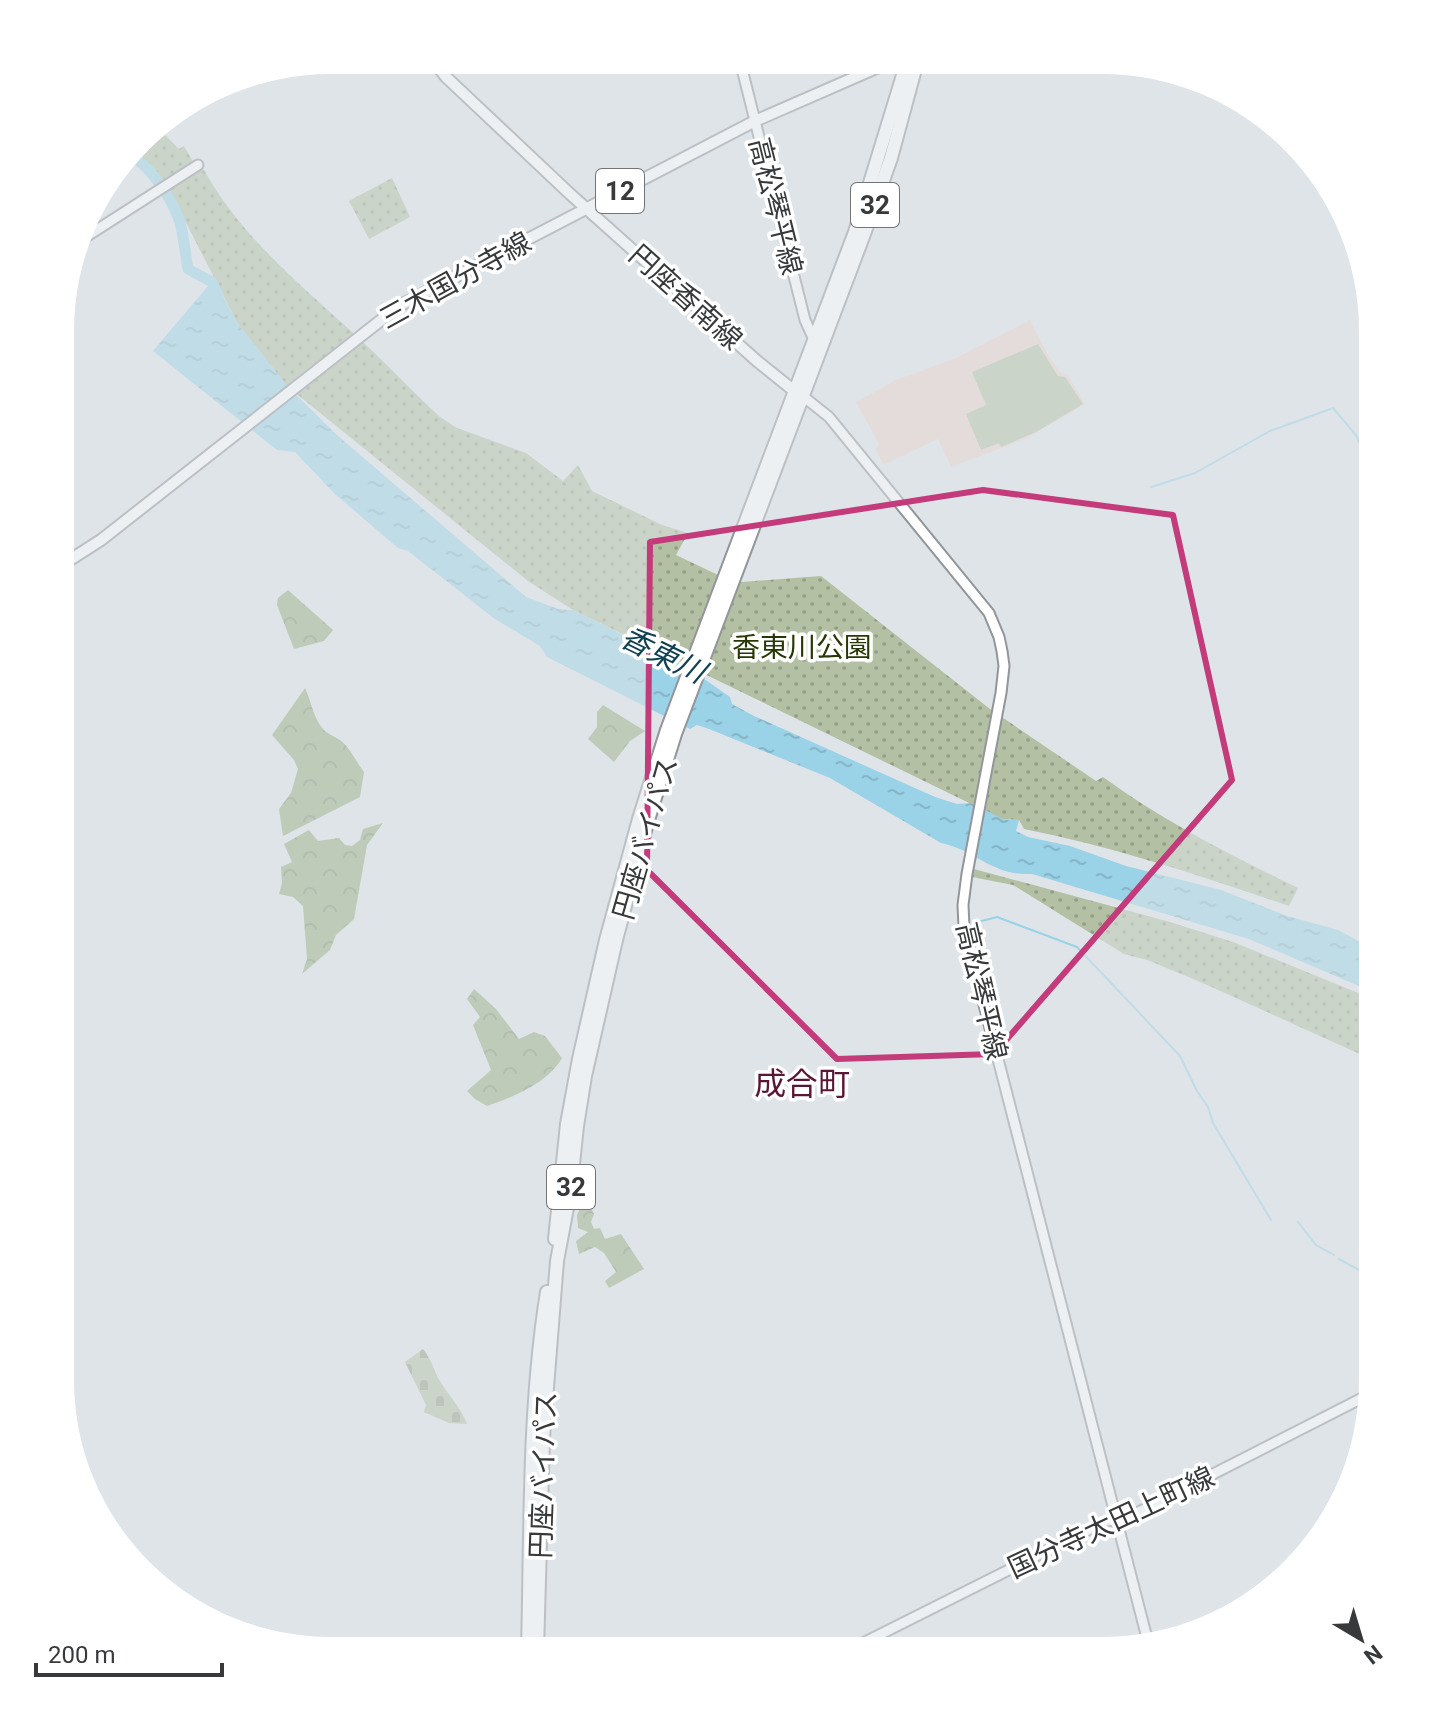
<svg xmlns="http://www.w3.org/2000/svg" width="1433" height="1711" viewBox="0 0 1433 1711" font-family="Roboto,'Noto Sans JP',sans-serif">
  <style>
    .education { fill: #ecd3ca }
    .grass { fill: url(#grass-dots) }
    .forest { fill: url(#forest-crowns) }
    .cemetery { fill: url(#cemetery-stones) }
    .garden { fill: #b4c0a3 }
    .water { fill: url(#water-ripples) }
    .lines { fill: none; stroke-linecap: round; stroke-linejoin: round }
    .stream { stroke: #9ad2e7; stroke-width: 2 }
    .river { stroke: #9ad2e7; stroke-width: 11 }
    .secondary-casing { stroke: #92969a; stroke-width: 13 }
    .primary-casing { stroke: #92969a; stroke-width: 14 }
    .highway-casing { stroke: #92969a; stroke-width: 16 }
    .secondary { stroke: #fff; stroke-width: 9 }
    .primary { stroke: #fff; stroke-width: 10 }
    .highway { stroke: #fff; stroke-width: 12 }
    .marked { fill: none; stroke: #c33b7a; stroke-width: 6; stroke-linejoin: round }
    .labels { text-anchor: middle; stroke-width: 7; stroke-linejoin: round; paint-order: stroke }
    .shield { fill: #fff; stroke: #737476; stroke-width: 2 }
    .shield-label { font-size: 26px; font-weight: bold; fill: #37393b }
    .street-label { font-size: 28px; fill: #37393b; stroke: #fff }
    .park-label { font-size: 28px; fill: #273804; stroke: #fff }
    .water-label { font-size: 30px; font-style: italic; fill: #114252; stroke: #fff }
    .quarter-label { font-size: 32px; fill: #581734; stroke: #fff }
  </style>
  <defs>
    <pattern id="grass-dots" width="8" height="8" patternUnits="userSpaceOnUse" patternTransform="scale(2)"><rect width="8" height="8" fill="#b4c0a3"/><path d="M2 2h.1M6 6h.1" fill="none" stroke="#939d86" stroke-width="1.8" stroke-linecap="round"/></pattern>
    <pattern id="forest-crowns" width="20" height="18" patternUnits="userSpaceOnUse" patternTransform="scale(2)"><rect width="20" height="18" fill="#9aad81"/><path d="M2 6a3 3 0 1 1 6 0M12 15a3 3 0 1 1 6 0" fill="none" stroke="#7e8e6b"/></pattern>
    <pattern id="cemetery-stones" width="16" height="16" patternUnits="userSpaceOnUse" patternTransform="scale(2)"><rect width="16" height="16" fill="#b4c0a3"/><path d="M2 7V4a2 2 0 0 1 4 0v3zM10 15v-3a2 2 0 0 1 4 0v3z" fill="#939d86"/></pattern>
    <pattern id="water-ripples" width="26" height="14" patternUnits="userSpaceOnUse" patternTransform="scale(2)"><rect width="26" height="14" fill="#9ad2e7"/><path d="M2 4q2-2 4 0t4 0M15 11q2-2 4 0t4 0" fill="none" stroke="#85b5c7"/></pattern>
  </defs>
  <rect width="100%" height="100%" fill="#dfe4e8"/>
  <!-- education -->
  <polygon class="education" points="1030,320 1048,355 1061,373 1067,374 1085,404 1025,439 951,467 938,439 883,465 876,449 879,444 856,402 896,380 956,358"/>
  <!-- grass -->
  <g class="grass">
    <path d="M 155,125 L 179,149 L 184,146 L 197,169 L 204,170 C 240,235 297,282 352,332 C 382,359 410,389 440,417 L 457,428 L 526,453 L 563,481 L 578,465 L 592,491 L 662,525 L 688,533 L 676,555 L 716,574 L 741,582 L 821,576 L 990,709 L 1096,781 L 1103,777 C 1163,821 1230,855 1298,888 L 1289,906 C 1201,876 1115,847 1024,829 L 1019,820 L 1002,819 L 573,610 L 528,581 L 288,387 L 238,324 L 180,211 L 158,178 L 137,156 L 130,154 Z"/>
    <polygon points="392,178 410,217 369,239 349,201"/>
    <polygon points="974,869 1170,922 1233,942 1373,999 1373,1060 1196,980 1147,960 1124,954 1013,885 972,877"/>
  </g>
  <!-- forest -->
  <g class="forest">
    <polygon points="288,590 333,630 324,641 294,649 277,605 278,598"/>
    <path d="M 305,688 C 311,700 312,713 320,725 C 326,734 332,735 340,740 C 349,746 357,763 364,772 L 360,797 L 283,836 L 279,809 L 291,793 L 298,769 L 294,760 L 272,735 Z"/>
    <polygon points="603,705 645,731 630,741 614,762 588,739 597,727 597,712"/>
    <polygon points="383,823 367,845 354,919 336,935 330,950 302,974 307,959 303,906 293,897 279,894 282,883 281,867 292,862 284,844 309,830 318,841 339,838 345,845 352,846 360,840 363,829"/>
    <path d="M 474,989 L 496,1009 L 519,1039 L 534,1032 L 545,1036 L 562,1058 C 548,1083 513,1097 487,1106 L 475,1099 L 467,1091 L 491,1070 L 473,1025 L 480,1017 L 467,999 Z"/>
    <polygon points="585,1197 594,1214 591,1222 594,1229 600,1228 605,1239 621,1234 644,1269 609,1288 605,1281 616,1272 604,1253 595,1247 579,1254 576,1241 588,1232 578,1228 577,1215"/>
  </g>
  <!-- cemetery -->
  <path class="cemetery" d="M 423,1349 C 431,1359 433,1367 438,1378 C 447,1394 460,1406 467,1424 L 449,1423 L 424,1412 L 426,1405 L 405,1362 Z"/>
  <!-- garden -->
  <polygon class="garden" points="1038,344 1058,376 1065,377 1083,404 1036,432 1001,447 999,443 981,450 966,414 986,405 972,372"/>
  <!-- water -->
  <path class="water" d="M 214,279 L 238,324 L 288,387 L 338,436 L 526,597 L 558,609 L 573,610 L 684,665 L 730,697 L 732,704 L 754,716 L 935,797 L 957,804 L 973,803 L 1002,819 L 1019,820 L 1016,831 L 1028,837 L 1070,846 L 1126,866 L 1221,890 L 1287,916 L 1338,930 L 1373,949 L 1373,992 L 1249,939 L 1032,874 C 991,876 976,850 941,843 L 830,778 L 709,729 L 697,725 L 690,729 L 547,657 L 540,646 L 495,619 L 408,551 L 398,548 L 335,494 L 295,452 L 277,450 L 153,351 Z"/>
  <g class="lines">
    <!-- stream -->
    <g class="stream">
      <polyline points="1151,487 1195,473 1270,431 1333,408 1355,434 1373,467"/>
      <polyline points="974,923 997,917 1077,947 1180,1056 1197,1091 1208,1107 1213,1123 1271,1220"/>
      <polyline points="1298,1222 1316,1245 1334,1255"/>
      <polyline points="1339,1259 1372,1277"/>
    </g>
    <!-- river -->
    <path class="river" d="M 129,156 C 149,162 172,200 179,219 C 184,235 185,253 188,269 L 212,282 L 218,295"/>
    <!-- secondary casing -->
    <g class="secondary-casing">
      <g id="secondary">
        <polyline points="740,61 805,320 815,342"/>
        <polyline points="81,240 198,165"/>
        <polyline points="804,397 829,417 989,613 999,637 1002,651 1004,666 1001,693 967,874 963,905 964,927 1148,1642"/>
        <polyline points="849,1650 1106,1521 1125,1519 1372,1393"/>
      </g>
    </g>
    <!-- primary casing -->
    <g class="primary-casing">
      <g id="primary">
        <polyline points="433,60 446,77 569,193 757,361 798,394"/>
        <polyline points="62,565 101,540 399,306 755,121 890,62"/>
      </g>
    </g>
    <!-- highway casing -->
    <g class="highway-casing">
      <g id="highway">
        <polyline points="555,1239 567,1124 579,1059 606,940 639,819 667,730 855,232 907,62"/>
        <path d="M 528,1650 C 531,1532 528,1410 547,1292"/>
        <polyline points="537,1650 543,1438 557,1261 570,1192 577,1126 585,1076 616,940 647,823 675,734 864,234 891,158 917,62"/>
      </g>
    </g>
    <!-- secondary -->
    <use href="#secondary" class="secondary"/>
    <!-- primary -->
    <use href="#primary" class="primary"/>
    <!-- highway -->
    <use href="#highway" class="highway"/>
  </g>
  <!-- marked area -->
  <path d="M0 0H1433V1711H0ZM 983,490 L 1173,515 L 1232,780 L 994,1054 L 837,1059 L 647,870 L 650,542 Z" fill="#dfe4e8" fill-opacity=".55" fill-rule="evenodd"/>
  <path class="marked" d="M 983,490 L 1173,515 L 1232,780 L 994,1054 L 837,1059 L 647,870 L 650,542 Z"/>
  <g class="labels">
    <!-- shield labels -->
    <g class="shield">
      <rect x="596" y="169" width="48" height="44" rx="6"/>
      <rect x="851" y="183" width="48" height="44" rx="6"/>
      <rect x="547" y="1165" width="48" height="44" rx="6"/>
    </g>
    <g class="shield-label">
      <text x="620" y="200">12</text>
      <text x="875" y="214">32</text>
      <text x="571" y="1196">32</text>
    </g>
    <!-- street labels -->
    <g class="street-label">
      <text transform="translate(776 206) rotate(76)" y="10">高松琴平線</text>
      <text transform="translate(455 280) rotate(-29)" y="10">三木国分寺線</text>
      <text transform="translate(686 297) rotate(42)" y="10">円座香南線</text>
      <text transform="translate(645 838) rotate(-74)" y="10">円座バイパス</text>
      <text transform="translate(982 991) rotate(77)" y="10">高松琴平線</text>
      <text transform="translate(543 1475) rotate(-88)" y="10">円座バイパス</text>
      <text transform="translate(1111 1522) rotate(-25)" y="10">国分寺太田上町線</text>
    </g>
    <!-- park labels -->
    <g class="park-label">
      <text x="802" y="657">香東川公園</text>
    </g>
    <!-- water labels -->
    <g class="water-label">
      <text transform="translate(663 655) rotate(26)" y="10">香東川</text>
    </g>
    <!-- quarter labels -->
    <g class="quarter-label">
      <text x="802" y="1095">成合町</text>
    </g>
  </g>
  <!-- crop -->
  <path d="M0 0H1433V1711H0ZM331 74H1102A257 257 0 0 1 1359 331V1380A257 257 0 0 1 1102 1637H331A257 257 0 0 1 74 1380V331A257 257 0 0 1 331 74Z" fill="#fff" fill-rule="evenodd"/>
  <!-- north arrow -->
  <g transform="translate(1361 1639) rotate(142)" stroke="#ffffff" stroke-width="6" paint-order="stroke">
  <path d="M0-6L14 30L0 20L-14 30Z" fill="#37393b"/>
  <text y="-12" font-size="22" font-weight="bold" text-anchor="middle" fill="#37393b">N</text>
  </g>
  <!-- scale -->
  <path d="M36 1663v12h186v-12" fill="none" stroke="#37393b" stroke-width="4"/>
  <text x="48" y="1663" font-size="24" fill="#37393b" stroke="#ffffff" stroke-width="6" paint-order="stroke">200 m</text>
</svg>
